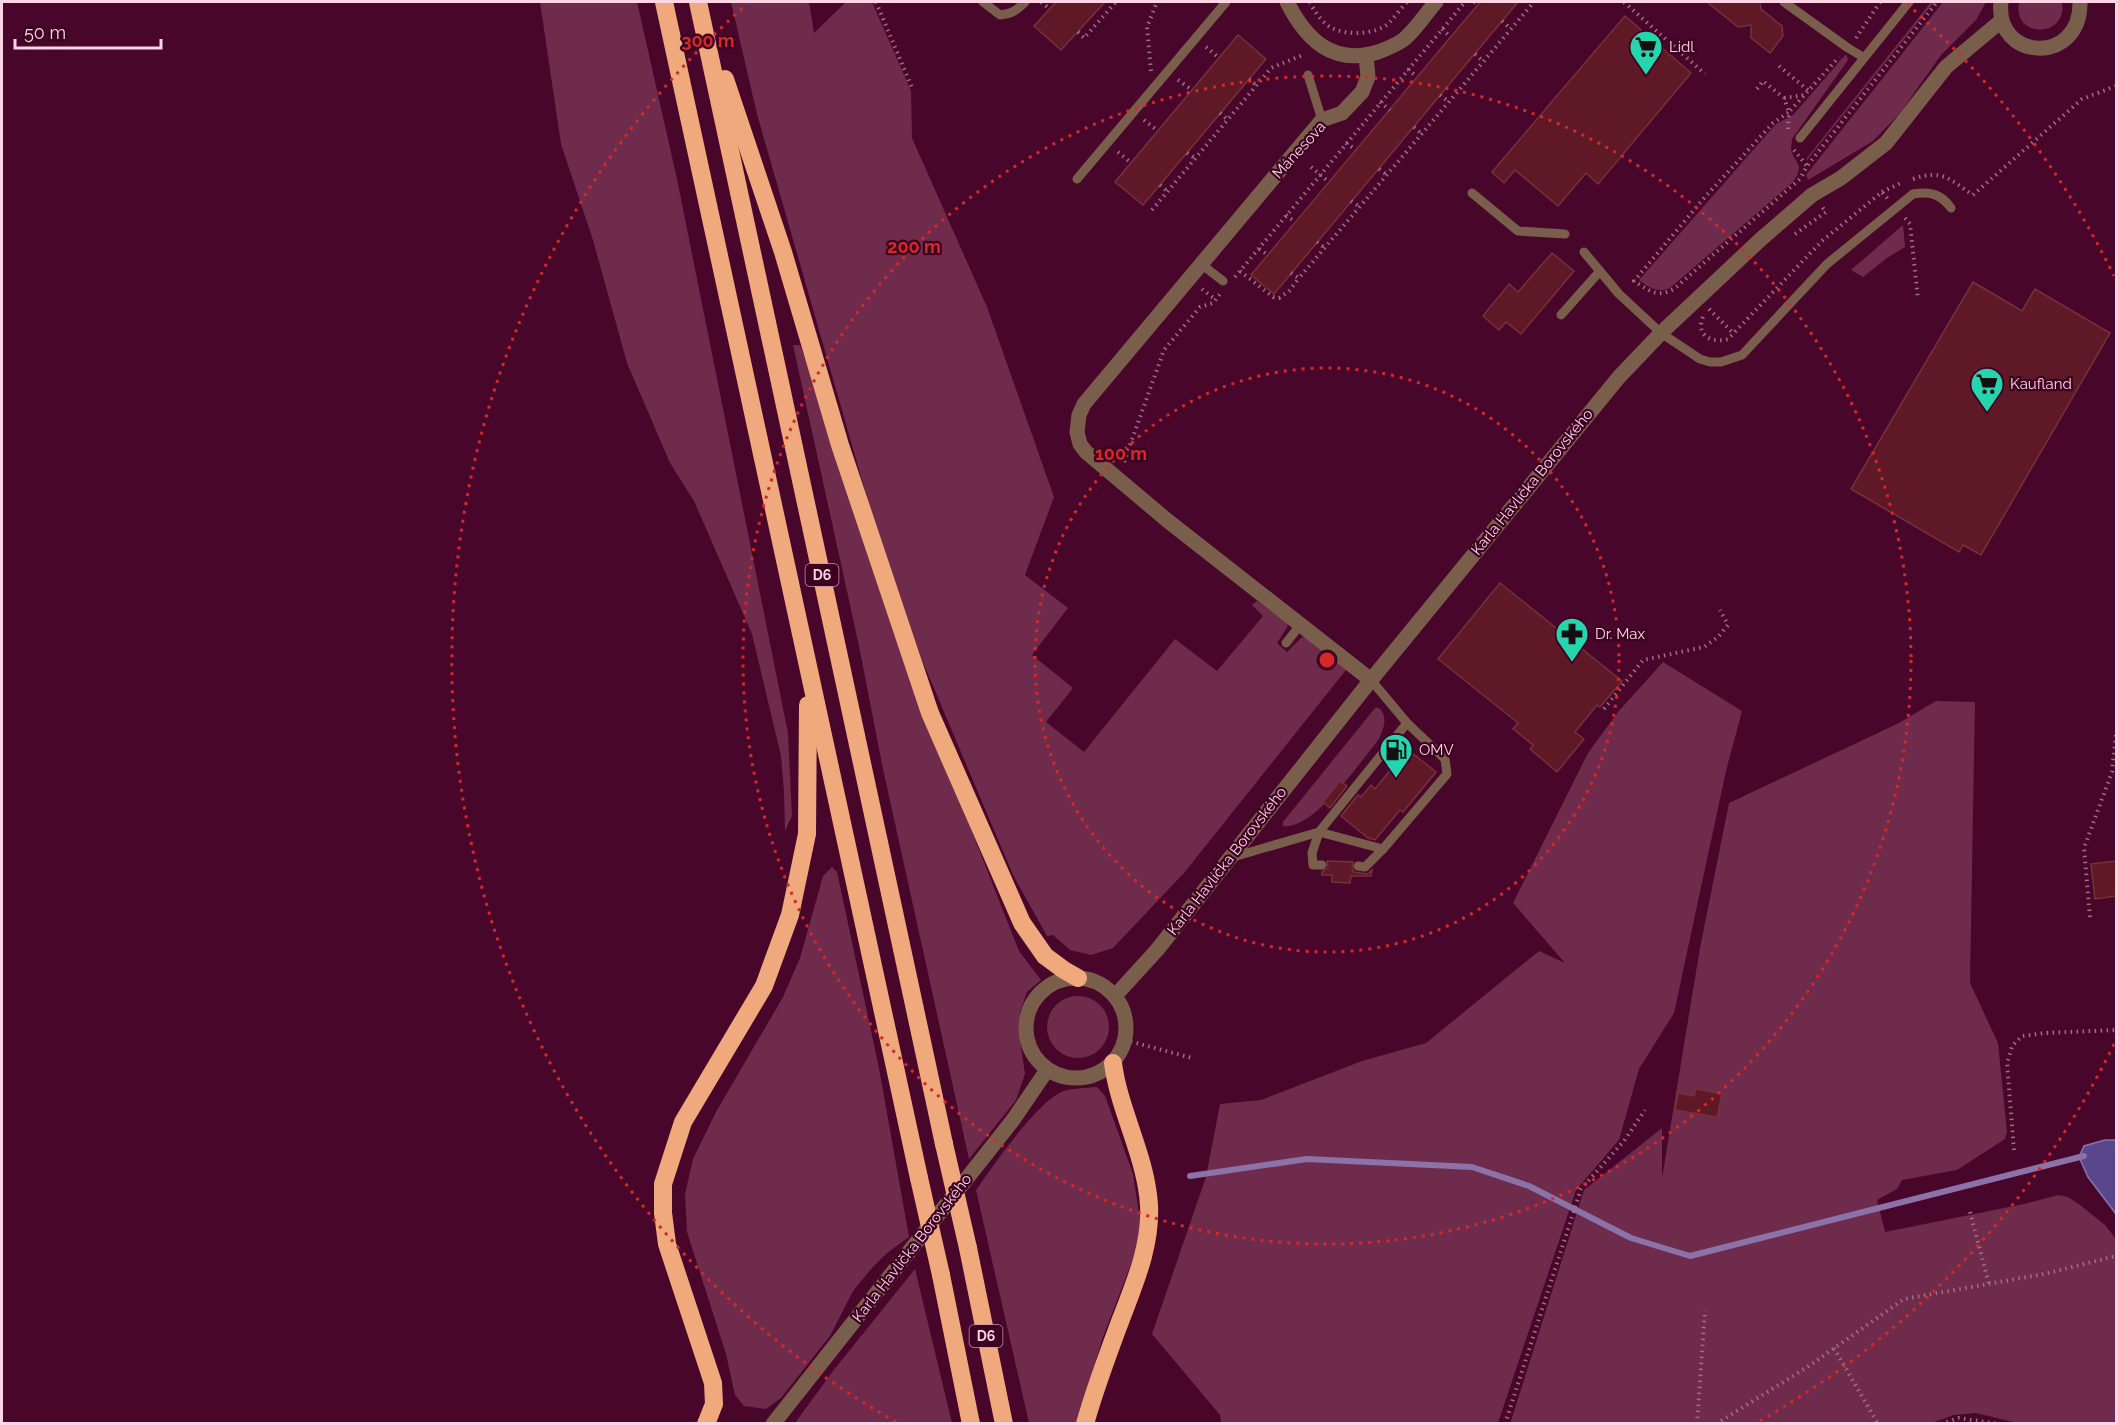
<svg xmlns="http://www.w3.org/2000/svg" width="2118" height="1425" viewBox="0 0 2118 1425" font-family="Raleway,sans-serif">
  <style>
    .green { fill: #6f2b4c }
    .water { fill: #59478e; stroke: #8b72a8; stroke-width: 1.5 }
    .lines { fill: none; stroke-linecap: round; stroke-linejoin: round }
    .stream { stroke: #8b72a8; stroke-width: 6 }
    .building { fill: #5e1826; stroke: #78303b; stroke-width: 1.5 }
    .path { stroke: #a36d87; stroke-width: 4; stroke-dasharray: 1.5 4.5; stroke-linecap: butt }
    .service { stroke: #7a5e4c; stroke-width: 9 }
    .minor { stroke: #7a5e4c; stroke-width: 15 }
    .tertiary { stroke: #7a5e4c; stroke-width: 15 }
    .motorway { stroke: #efa97d; stroke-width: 18 }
    .motorway-bridge { stroke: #efa97d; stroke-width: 18 }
    .ring { fill: none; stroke: #d62828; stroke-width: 3; stroke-dasharray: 3 6 }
    .labels { text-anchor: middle; stroke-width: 4.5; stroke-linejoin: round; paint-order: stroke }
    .shield { fill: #3c0021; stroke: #c495aa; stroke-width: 1.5 }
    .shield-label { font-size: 14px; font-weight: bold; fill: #ffd5e5 }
    .poi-label { font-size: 15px; fill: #ffd5e5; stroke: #3c0021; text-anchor: start }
    .street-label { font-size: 15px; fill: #ffd5e5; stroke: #3c0021 }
    .centre { fill: #d62828; stroke: #3c0021; stroke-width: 3 }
    .ring-label { font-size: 18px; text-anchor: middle; font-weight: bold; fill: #d62828; stroke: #3c0021; stroke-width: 4.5; stroke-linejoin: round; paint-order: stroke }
  </style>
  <rect width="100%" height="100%" fill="#48062b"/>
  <!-- green -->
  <g class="green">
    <polygon points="540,2 637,2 677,179 788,733 792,816 785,831 784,792 781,756 752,634 694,501 670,463 627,363 593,240 561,144"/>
    <polygon points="731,2 809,2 814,33 846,2 872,2 911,91 912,138 987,307 1054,497 1025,575 1068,608 1032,655 1073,688 1046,722 1084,752 1175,639 1217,671 1263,616 1252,605 1257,601 1286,622 1288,626 1277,643 1287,652 1302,637 1306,638 1346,670 1184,873 1113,948 1091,955 1070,950 1053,935 1047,936 1013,875 922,660 870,508 757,114"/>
    <polygon points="1931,2 1934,2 1807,160 1806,159"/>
    <polygon points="1943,2 1986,2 1976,20 1941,55 1900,113 1873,141 1808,180 1806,175"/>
    <path d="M 2019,2 L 2062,2 C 2068,39 2012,39 2019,2 Z"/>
    <path d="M 1846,54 L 1848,60 L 1792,139 C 1792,142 1791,146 1791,149 C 1794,164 1806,163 1793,182 L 1670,288 C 1657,293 1650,288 1639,280 L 1776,124 L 1793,115 Z"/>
    <polygon points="1903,225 1905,247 1887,258 1863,277 1851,270"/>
    <polygon points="793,345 800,345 819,395 852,506 894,634 1019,951 1041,980 1027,992 1020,1012 1020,1040 1025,1074 1016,1100 969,1159 883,769 859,646"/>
    <polygon points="1663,662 1742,711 1726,771 1674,1013 1639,1069 1619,1140 1576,1190 1498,1423 1221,1423 1220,1415 1152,1334 1206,1177 1220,1104 1261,1100 1362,1061 1426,1043 1539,951 1565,963 1513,903 1588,753 1618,712"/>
    <polygon points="1936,701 1975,702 1970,983 1998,1043 2007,1132 2005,1139 1957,1170 1902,1180 1897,1189 1877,1200 1885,1232 2024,1204 2058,1195 2068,1197 2080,1205 2105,1225 2116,1239 2116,1423 2017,1423 1976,1413 1954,1415 1929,1424 1510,1424 1584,1190 1662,1128 1662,1178 1700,948 1729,803 1899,723"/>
    <path d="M 1375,708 L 1379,708 C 1389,717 1383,729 1379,739 C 1361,761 1313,831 1283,826 L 1283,822 Z"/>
    <polygon points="832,867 837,872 879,1068 909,1237 887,1253 871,1269 853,1291 830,1336 781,1398 766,1409 744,1406 735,1395 726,1354 687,1232 685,1194 693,1159 716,1112 783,997 800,958 823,876"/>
    <circle cx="1078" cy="1027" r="31"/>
    <path d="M 1097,1087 L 1105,1096 L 1133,1174 L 1140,1219 L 1138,1246 L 1103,1337 L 1077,1423 L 1029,1423 L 976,1190 C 993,1166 1038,1100 1064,1091 C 1074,1088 1087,1088 1097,1087 Z"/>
    <polygon points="915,1269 952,1423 795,1423 833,1371"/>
  </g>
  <!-- water -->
  <polygon class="water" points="2105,1140 2116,1140 2116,1214 2088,1177 2079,1157 2084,1146"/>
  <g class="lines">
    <!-- stream -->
    <polyline class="stream" points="1190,1176 1307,1159 1472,1167 1529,1186 1631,1238 1690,1256 2084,1156"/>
  </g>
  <!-- building -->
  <g class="building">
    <polygon points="1056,2 1105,2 1061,50 1034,26"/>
    <polygon points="1480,2 1518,2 1274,294 1251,275"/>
    <polygon points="1707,2 1760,2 1761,9 1782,26 1783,36 1770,53 1751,38 1751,25 1738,27"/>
    <polygon points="1625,16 1691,73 1598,184 1586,173 1558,206 1515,170 1504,183 1492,172"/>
    <polygon points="1238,35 1266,59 1143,205 1115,182"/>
    <polygon points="1552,253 1574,271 1521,334 1506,322 1499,330 1483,316 1509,284 1518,292"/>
    <polygon points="1973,282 2022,311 2035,289 2110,333 1981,555 1963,545 1959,552 1851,489"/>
    <polygon points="1500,583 1622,681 1600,707 1597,705 1575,732 1584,739 1557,772 1530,749 1533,745 1513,729 1518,723 1438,659"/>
    <polygon points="1407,749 1436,772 1403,812 1400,810 1375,840 1368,838 1341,816 1358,795 1361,797 1371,785 1375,789"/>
    <polygon points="1340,781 1347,786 1330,808 1323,802"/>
    <polygon points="1327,861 1353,862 1352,868 1354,872 1367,874 1372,870 1371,876 1351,876 1350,883 1332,882 1332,875 1322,875 1322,872 1328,868"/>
    <polygon points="2116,861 2116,896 2095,899 2091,864"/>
    <polygon points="1696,1089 1722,1094 1717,1117 1675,1110 1678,1093 1694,1096"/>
  </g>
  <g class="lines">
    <!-- path -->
    <g class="path">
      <polyline points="876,2 913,90"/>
      <polyline points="1041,2 1050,9"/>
      <path d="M 1310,2 C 1314,11 1321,21 1330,27 C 1346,36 1375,35 1389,23 C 1395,17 1401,8 1407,2"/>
      <polyline points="1474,2 1478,4"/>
      <polyline points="1624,2 1705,74"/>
      <polyline points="1502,21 1511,29"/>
      <polyline points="1442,29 1451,37"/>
      <polyline points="1078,32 1084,38 1116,2"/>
      <polyline points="1856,38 1880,2"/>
      <polyline points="1206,47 1219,58"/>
      <polyline points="1475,54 1483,61"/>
      <polyline points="1779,66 1809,91"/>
      <polyline points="1408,69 1417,77"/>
      <polyline points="1151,71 1147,27 1157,2"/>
      <polyline points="1249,79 1256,85"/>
      <polyline points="1178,80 1192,90"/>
      <polyline points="1757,89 1763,81 1784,98 1789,112 1839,57"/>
      <polyline points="1440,95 1449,102"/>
      <polyline points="1784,98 1804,95"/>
      <polyline points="1380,102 1390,110"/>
      <polyline points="1220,113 1227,119"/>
      <polyline points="1144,120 1158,131"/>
      <polyline points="1414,127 1422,134"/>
      <path d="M 1788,129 L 1789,112 L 1773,123 L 1705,197 L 1634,281 C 1650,291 1656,298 1674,289 L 1800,179 L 1807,166 L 1937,2"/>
      <polyline points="1346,143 1356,150"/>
      <polyline points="1794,150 1807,166"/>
      <polyline points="1118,152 1131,163"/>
      <polyline points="1187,153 1195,158"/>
      <polyline points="1311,167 1329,182"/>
      <polyline points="1379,169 1387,175"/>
      <path d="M 1913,179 C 1943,169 1949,179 1973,195 L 2082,99 L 2116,86"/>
      <polyline points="1160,185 1167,191"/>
      <polyline points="1882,192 1903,182"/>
      <polyline points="1351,201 1360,207"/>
      <polyline points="1152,210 1271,68 1305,54"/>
      <polyline points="1286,215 1295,222"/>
      <polyline points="1905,218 1910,224 1918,299"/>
      <polyline points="1795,234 1826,212 1822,207"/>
      <polyline points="1317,242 1325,248"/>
      <polyline points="1259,249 1268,255"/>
      <polyline points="1240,271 1273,297 1279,298 1289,291 1299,278"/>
      <polyline points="1291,273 1299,278 1534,2"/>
      <polyline points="1235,277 1465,2"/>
      <polyline points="1202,289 1216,300"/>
      <polyline points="1709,309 1733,333"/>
      <path d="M 1703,317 C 1695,335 1712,344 1728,339 L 1822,241 L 1882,192 L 1888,199"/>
      <polyline points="1124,462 1164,350 1200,307 1213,303 1220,294"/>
      <polyline points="1604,709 1643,660 1704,647 1718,637 1728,625 1720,610"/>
      <polyline points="2090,917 2084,848 2112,772 2116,734"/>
      <polyline points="1125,1040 1192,1058"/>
      <polyline points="2014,1150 2007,1063 2012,1046 2022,1036 2045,1033 2116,1030"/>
      <polyline points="1970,1212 1989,1284"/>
      <polyline points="1834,1348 1878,1424"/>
      <polyline points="1505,1424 1581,1189 1624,1141 1645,1110"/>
      <polyline points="1697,1424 1705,1310"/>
      <polyline points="1716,1424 1809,1366 1904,1299 2044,1274 2116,1256"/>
      <polyline points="1941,1424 1959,1418 1998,1424"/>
    </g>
    <!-- service -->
    <g class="service">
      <path d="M 983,2 L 1000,15 C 1012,14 1017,10 1025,2"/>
      <polyline points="1784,2 1848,48 1863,57"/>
      <polyline points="1308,75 1322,120"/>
      <polyline points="1800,138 1909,2"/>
      <polyline points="1077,179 1226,2"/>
      <polyline points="1472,193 1518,231 1565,234"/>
      <path d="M 1584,252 L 1619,294 L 1661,333 L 1700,359 L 1710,362 L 1721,362 L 1742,355 L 1827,264 L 1913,194 C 1930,191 1941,194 1951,208"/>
      <polyline points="1201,264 1223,281"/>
      <polyline points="1561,315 1600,271"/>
      <polyline points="1286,643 1301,624"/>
      <polyline points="1233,857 1319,832 1407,723 1371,680"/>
      <polyline points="1322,865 1313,865 1312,853 1319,832 1383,849 1447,774 1445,759 1407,723"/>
      <polyline points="1358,866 1365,867 1383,849"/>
    </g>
    <!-- minor -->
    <g class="minor">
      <path d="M 1287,2 C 1306,39 1332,66 1378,52 C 1386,49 1396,45 1403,40 C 1415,31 1426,13 1436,2"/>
      <polyline points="1366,55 1368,77 1362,92 1342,113 1322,120 1084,404 1079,415 1077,432 1080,444 1086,452 1168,521 1371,680"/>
    </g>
    <!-- tertiary -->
    <g class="tertiary">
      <path d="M 2001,2 C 1994,61 2081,66 2080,2"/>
      <circle cx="1076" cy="1028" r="50"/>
      <polyline points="1115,996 1157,950 1371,680 1619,377 1661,333 1760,240 1812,195 1841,178 1886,143 1946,67 2001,21"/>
      <polyline points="773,1424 1013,1120 1047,1070"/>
    </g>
    <!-- motorway -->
    <g class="motorway">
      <polyline points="664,2 919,1178"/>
      <polyline points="698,2 944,1144"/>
      <polyline points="725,79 783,252 840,445 930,713 1022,923 1045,956 1064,970 1078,978"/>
      <polyline points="968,1248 1004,1424"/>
      <polyline points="941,1275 971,1424"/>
      <polyline points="706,1424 714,1404 713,1383 667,1244 663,1213 663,1184 683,1122 764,986 790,915 807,834 808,705"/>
      <path d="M 1085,1424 C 1095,1388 1108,1354 1121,1319 C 1135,1282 1151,1246 1149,1205 C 1146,1156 1119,1111 1113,1063"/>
    </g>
    <!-- motorway-bridge -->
    <g class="motorway-bridge">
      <polyline points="944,1144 968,1248"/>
      <polyline points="919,1178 941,1275"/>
    </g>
  </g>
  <!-- distance rings -->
  <g class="ring">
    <circle cx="1327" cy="660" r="292"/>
    <circle cx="1327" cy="660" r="584"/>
    <path d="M2114 1044A876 876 0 0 1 1758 1422M896 1422A876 876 0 0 1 747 4M1907 4A876 876 0 0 1 2114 276"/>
  </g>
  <!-- icons -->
  <defs>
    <g id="supermarket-pin" transform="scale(1.725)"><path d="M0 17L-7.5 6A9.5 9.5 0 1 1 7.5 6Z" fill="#24d5ae" stroke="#3c0021"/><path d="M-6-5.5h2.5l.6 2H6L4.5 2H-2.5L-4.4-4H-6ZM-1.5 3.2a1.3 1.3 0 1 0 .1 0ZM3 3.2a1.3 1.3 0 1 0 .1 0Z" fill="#111"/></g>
    <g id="pharmacy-pin" transform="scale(1.725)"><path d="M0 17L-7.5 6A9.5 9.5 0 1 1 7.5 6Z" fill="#24d5ae" stroke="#3c0021"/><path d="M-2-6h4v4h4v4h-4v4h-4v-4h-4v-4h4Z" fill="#111"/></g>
    <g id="fuel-pin" transform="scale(1.725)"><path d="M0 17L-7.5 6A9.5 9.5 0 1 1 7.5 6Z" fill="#24d5ae" stroke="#3c0021"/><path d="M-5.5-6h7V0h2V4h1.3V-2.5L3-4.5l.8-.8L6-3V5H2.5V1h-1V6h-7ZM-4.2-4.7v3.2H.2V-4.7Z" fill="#111"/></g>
  </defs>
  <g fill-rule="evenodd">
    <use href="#supermarket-pin" x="1646" y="47"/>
    <use href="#supermarket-pin" x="1987" y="384"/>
    <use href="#pharmacy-pin" x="1572" y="634"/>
    <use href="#fuel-pin" x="1396" y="750"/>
  </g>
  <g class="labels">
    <!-- shield labels -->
    <g class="shield">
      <rect x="805.5" y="564" width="33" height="22" rx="4.5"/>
      <rect x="969.5" y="1325" width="33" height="22" rx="4.5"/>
    </g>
    <g class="shield-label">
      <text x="822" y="580">D6</text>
      <text x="986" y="1341">D6</text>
    </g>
    <!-- poi labels -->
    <g class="poi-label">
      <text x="1669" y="52">Lidl</text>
      <text x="2010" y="389">Kaufland</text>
      <text x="1595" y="639">Dr. Max</text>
      <text x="1419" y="755">OMV</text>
    </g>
    <!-- street labels -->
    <g class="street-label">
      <text transform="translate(1299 150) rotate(-48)" y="5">Mánesova</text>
      <text transform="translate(1532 482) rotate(-51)" y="5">Karla Havlíčka Borovského</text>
      <text transform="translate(1227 861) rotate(-52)" y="5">Karla Havlíčka Borovského</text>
      <text transform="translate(912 1248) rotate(-52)" y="5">Karla Havlíčka Borovského</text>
    </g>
  </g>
  <circle cx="1327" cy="660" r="9" class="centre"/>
  <g class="ring-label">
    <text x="708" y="47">300 m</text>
    <text x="914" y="253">200 m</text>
    <text x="1121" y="460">100 m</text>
  </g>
  <!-- border -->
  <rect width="2118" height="1425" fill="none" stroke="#ffd5e5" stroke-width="6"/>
  <!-- scale -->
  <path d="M15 39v9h146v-9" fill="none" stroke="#ffd5e5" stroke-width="3"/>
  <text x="24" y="39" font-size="18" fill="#ffd5e5" stroke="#3c0021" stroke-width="4.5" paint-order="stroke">50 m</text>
</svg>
